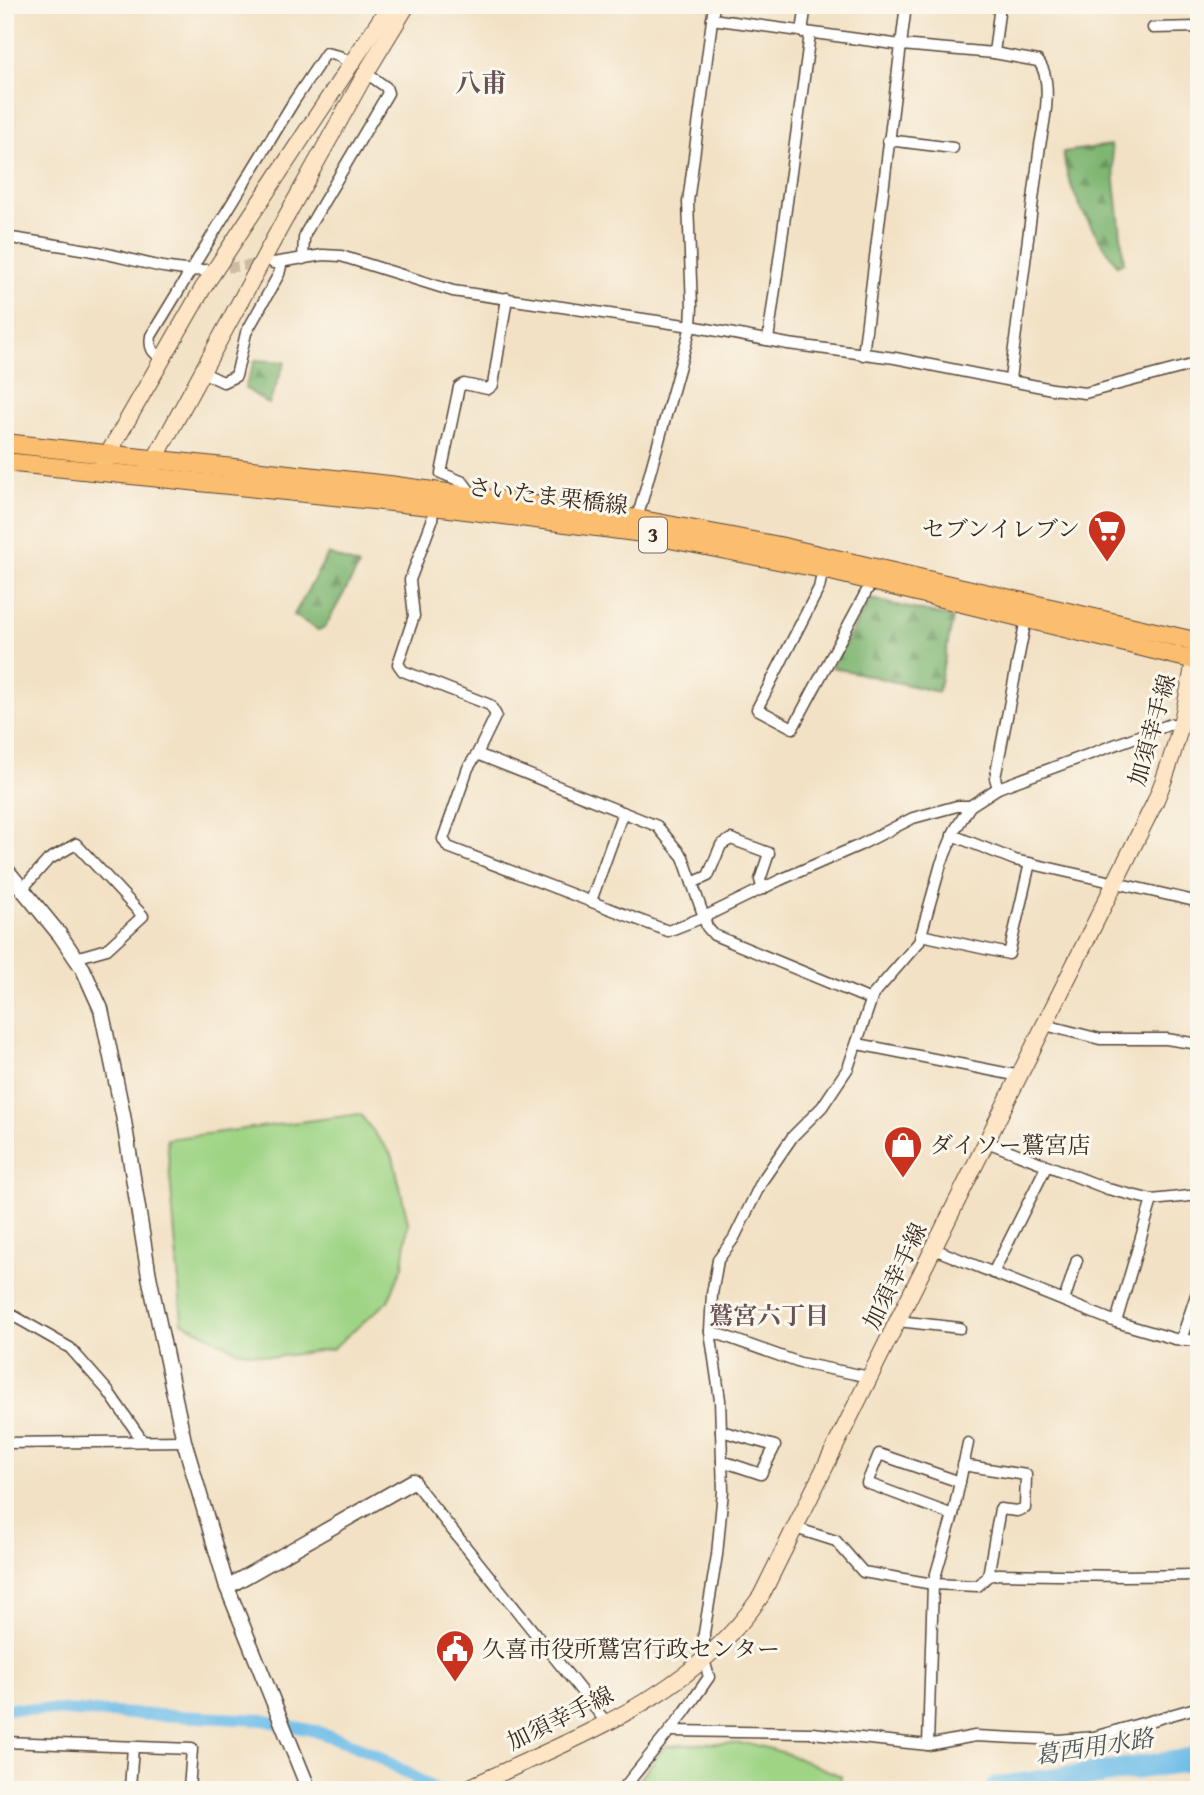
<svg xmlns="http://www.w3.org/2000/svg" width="1204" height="1795" viewBox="0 0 1204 1795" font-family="'Gentium Book Plus','Noto Serif JP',serif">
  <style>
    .grass { fill: #9fd485; stroke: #6d7f52; stroke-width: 2 }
    .forest { fill: url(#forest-firs); stroke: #5d7048; stroke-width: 2 }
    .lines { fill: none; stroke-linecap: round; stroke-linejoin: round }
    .canal { stroke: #6ebde8; stroke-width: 12 }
    .river { stroke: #6ebde8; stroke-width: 23 }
    .minor-tunnel { stroke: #cdbca3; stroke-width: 10; stroke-dasharray: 10 5; stroke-linecap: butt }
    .minor-casing { stroke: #564537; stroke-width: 13 }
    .tertiary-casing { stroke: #564537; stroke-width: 17 }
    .secondary-casing { stroke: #564537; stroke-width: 18 }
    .primary-casing { stroke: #564537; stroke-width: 20 }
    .minor { stroke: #fff; stroke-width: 10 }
    .tertiary { stroke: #fff; stroke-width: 14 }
    .secondary { stroke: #fde5c5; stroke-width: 16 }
    .primary { stroke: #fbbd6e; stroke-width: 18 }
    .labels { text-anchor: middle; stroke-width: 6; stroke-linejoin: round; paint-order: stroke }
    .shield { fill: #fbf7ec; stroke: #75685c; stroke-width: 2 }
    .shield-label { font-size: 21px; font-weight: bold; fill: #3b2a1e }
    .street-label { font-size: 23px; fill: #3b2a1e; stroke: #fbf7ec }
    .poi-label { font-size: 23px; fill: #3b2a1e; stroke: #fbf7ec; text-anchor: start }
    .neighbourhood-label { font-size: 24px; font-weight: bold; fill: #685157; stroke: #fbf7ec }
    .water-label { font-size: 24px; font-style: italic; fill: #4a565b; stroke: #fbf7ec }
    .quarter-label { font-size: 26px; font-weight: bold; fill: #685157; stroke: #fbf7ec }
  </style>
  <defs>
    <pattern id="forest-firs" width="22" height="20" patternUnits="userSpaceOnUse" patternTransform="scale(1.75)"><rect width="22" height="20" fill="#7fb672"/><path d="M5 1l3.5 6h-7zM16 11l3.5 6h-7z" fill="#69945d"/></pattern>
  </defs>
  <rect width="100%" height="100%" fill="#fbf7ec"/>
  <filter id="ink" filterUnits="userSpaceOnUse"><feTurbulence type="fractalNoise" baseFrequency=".0143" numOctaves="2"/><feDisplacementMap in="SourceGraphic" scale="14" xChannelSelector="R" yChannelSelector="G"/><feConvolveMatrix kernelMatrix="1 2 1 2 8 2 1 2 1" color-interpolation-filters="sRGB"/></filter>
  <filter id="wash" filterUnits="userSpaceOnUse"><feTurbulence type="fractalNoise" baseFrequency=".00686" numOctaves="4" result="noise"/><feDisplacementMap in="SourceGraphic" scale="28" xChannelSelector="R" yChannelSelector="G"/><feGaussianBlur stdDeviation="1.57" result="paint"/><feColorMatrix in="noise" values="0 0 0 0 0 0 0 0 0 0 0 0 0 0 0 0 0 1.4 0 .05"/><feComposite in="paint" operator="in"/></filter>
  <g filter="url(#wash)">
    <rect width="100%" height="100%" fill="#f2e1c4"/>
    <!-- grass -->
    <g class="grass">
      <polygon points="360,1114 393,1157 408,1222 403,1266 388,1301 332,1349 275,1357 236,1350 182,1322 167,1139"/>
      <polygon points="712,1743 752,1744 785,1753 841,1776 840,1790 638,1790 634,1786 666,1746"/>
    </g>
    <!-- forest -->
    <g class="forest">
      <path d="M 1111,145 L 1124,262 L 1117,265 C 1093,230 1068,196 1063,152 Z"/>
      <polygon points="255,360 285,362 269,404 245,388"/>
      <polygon points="328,554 359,566 325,627 318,630 294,615"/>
      <polygon points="870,599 953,618 938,692 832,667"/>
    </g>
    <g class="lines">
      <!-- canal -->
      <g class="canal">
        <polyline points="5,1708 263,1720 315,1731 347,1742 376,1755 436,1790"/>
        <polyline points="990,1790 997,1788"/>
      </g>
      <!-- river -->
      <polyline class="river" points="997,1788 1177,1762 1199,1757"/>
    </g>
  </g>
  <g filter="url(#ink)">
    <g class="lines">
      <!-- minor-tunnel -->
      <polyline class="minor-tunnel" points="213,269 263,264"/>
      <!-- minor casing -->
      <g class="minor-casing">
        <g id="minor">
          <polyline points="906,5 901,45 994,53 1000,5"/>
          <polyline points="712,19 901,45 863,355"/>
          <polyline points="1153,28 1199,27"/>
          <polyline points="802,32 806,5"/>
          <path d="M 994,53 L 1038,61 C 1054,79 1044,124 1040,145 L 1010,379"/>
          <polyline points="888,140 953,148"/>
          <path d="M 5,237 C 36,242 67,246 98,252 C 135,259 169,273 207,270"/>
          <polyline points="303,259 304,238 306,232 388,93 386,87 366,73"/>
          <polyline points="273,263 323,255 341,256 453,291 691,326 788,344 895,358 1052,389 1085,393 1199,363"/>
          <polyline points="768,340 810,34"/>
          <path d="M 162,359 C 152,352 149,348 151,336 L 294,101 L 326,53 L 339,56 L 351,64"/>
          <polyline points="202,372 223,382 236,376 246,333 279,274 282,262"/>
          <polyline points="474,497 463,482 441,473 459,387 464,384 488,389 493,385 507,298"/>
          <polyline points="433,508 432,521 410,580 414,616 398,664 403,671 490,705 496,715 477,754 657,826 683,857 704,917 668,931 448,847 443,839 468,768 477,754"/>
          <polyline points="637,519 691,326 692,307 688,202 714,5"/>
          <polyline points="823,569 819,588 757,709 793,728 872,581"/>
          <polyline points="998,788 995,778 1026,619"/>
          <polyline points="952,835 1015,860 1199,902"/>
          <polyline points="692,883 708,876 721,845 731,839 769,853 760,880 763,889"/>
          <polyline points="23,888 48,860 76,844 143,916 107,949 75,958"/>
          <polyline points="591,901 623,812"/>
          <polyline points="921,935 1009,954 1030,863"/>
          <polyline points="871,1000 714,935 707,927 704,917 780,880 860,845 913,818 957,806 970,806"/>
          <polyline points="1045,1025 1100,1039 1166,1039 1199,1044"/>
          <polyline points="858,1044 1020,1076"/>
          <polyline points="987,1142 1108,1189 1152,1200 1199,1195"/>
          <polyline points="934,1249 1116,1322 1175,1339 1199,1341"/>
          <polyline points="993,1273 1046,1167"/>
          <polyline points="1064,1301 1077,1260"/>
          <polyline points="5,1311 70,1348 108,1391 142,1440"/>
          <polyline points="898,1321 960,1328"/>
          <polyline points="1116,1322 1152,1200"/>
          <polyline points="710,1331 800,1363 870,1377"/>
          <polyline points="1181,1340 1196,1295 1199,1295"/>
          <polyline points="721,1431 775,1446 761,1474 722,1461"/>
          <polyline points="5,1443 184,1441"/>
          <polyline points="963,1465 1026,1475 1025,1508 1017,1511 1000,1509 988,1576"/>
          <polyline points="413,1481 606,1722"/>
          <polyline points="953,1515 867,1483 879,1454 960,1482"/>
          <polyline points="795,1528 836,1541 863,1572 933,1584 978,1586 988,1576 998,1574 1125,1576 1199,1575"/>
          <polyline points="670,1731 812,1733 928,1745 975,1736 1059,1740 1094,1737 1199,1707"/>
          <polyline points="5,1742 192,1749 189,1790"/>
          <polyline points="928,1745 933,1584 953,1515 968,1443"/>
          <polyline points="128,1790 130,1788 133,1747"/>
          <polyline points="622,1790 684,1713 709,1677 704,1660 704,1633 717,1555 723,1491 720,1400 710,1331 712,1294 718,1260 734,1238 762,1181 793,1136 822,1107 848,1068 873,995 919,942 941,864 955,830 970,806 998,788 1171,724 1182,726"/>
        </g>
      </g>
      <!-- tertiary casing -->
      <g class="tertiary-casing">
        <g id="tertiary">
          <polyline points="5,868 60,935 83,969 101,1009 123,1115 149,1276 184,1441 227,1587 309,1790"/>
          <polyline points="227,1587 413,1481"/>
        </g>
      </g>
      <!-- secondary casing -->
      <g class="secondary-casing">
        <g id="secondary">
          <polyline points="150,468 281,226 367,71 407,5"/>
          <polyline points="100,473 108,454 203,288 390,5"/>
          <path d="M 464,1790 C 571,1739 692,1698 761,1596 L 1155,802 C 1176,753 1188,701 1196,648"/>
        </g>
      </g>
      <!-- primary casing -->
      <g class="primary-casing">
        <g id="primary">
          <polyline points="5,443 389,485 637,519 779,546 1199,642"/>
          <polyline points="5,462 450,508 635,532 823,569 1199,661"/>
        </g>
      </g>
      <!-- minor -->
      <use href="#minor" class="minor"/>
      <!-- tertiary -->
      <use href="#tertiary" class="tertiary"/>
      <!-- secondary -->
      <use href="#secondary" class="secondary"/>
      <!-- primary -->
      <use href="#primary" class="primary"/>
    </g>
  </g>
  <!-- icons -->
  <defs>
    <g id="supermarket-pin" transform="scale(2.0125)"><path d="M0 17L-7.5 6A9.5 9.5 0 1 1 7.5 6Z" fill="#c8321e" stroke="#fbf7ec"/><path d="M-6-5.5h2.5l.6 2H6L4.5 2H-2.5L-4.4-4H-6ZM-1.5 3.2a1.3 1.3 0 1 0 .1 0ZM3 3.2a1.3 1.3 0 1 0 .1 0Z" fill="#fff"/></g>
    <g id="shop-pin" transform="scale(2.0125)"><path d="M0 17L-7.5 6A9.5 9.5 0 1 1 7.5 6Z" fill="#c8321e" stroke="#fbf7ec"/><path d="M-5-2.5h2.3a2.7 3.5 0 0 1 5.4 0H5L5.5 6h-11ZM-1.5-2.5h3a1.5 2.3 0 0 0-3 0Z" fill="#fff"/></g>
    <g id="civic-pin" transform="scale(2.0125)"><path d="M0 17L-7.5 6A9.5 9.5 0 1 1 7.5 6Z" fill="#c8321e" stroke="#fbf7ec"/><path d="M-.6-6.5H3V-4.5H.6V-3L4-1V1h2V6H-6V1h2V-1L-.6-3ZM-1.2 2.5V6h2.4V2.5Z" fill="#fff"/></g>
  </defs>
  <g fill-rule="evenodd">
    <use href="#supermarket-pin" x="1107" y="529"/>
    <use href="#shop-pin" x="903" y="1145"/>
    <use href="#civic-pin" x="455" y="1649"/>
  </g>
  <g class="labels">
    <!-- shield labels -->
    <rect class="shield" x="639" y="517.5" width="28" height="35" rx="5"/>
    <g class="shield-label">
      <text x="653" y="542">3</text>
    </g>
    <!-- street labels -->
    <g class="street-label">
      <text transform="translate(548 496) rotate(7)" y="8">さいたま栗橋線</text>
      <text transform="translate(1152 730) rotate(-74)" y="8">加須幸手線</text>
      <text transform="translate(895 1276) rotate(-64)" y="8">加須幸手線</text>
      <text transform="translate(560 1718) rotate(-26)" y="8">加須幸手線</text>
    </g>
    <!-- poi labels -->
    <g class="poi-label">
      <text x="1080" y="537" text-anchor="end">セブンイレブン</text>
      <text x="930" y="1153">ダイソー鷲宮店</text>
      <text x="482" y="1657">久喜市役所鷲宮行政センター</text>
    </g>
    <!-- neighbourhood labels -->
    <g class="neighbourhood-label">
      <text x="769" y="1324">鷲宮六丁目</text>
    </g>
    <!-- water labels -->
    <g class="water-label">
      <text transform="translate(1094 1747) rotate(-9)" y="8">葛西用水路</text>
    </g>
    <!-- quarter labels -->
    <g class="quarter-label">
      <text x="481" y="92">八甫</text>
    </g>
  </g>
  <!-- margin -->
  <rect width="1204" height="1795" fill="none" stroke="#fbf7ec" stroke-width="28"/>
</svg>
